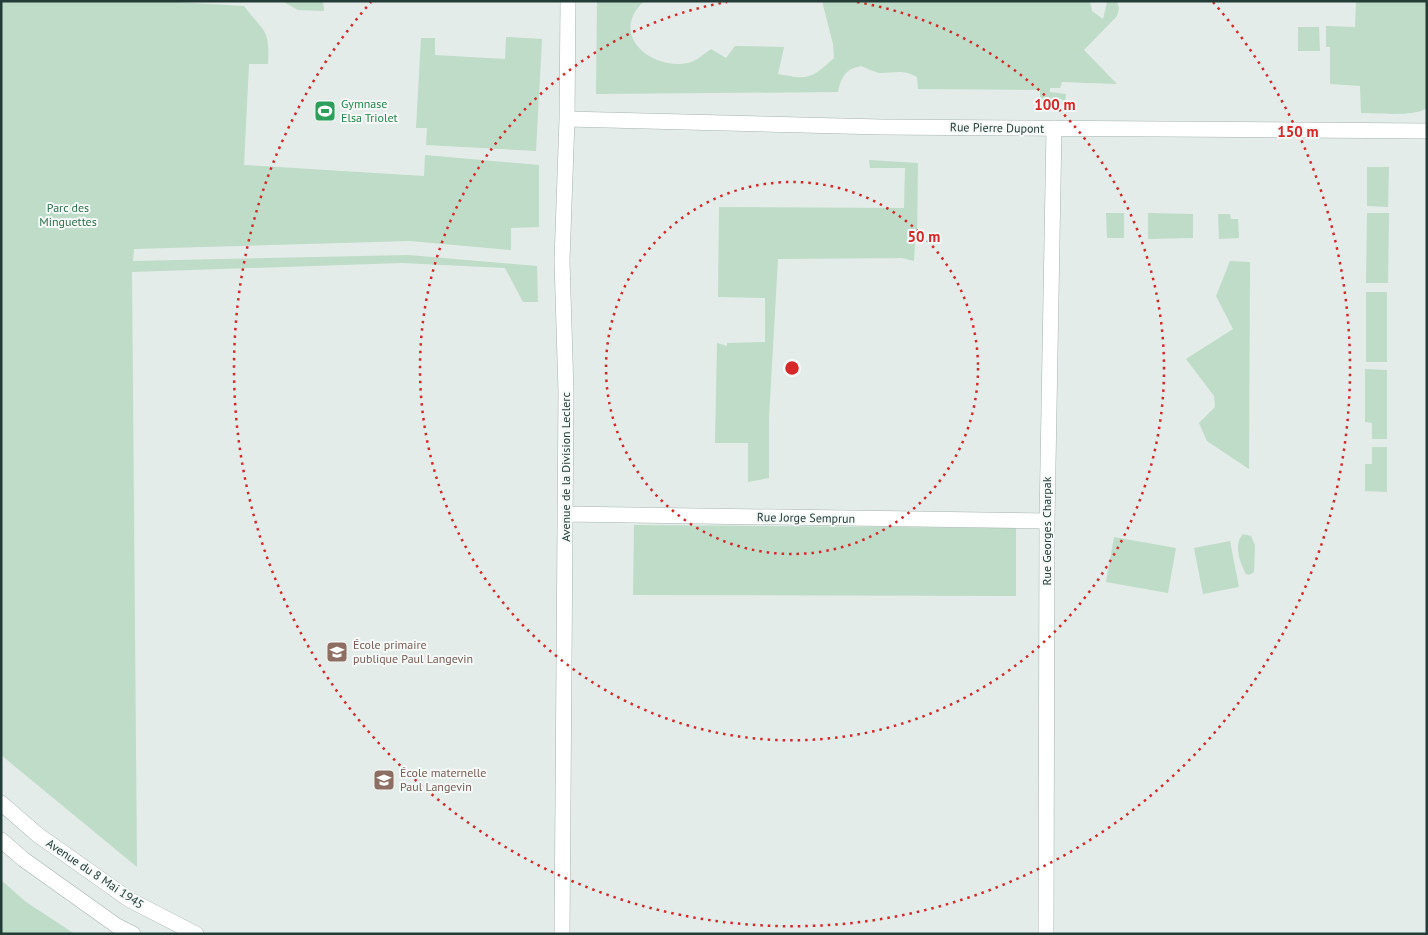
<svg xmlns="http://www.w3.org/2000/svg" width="1428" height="935" viewBox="0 0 1428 935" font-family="'PT Sans',sans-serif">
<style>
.green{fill:#bedcc7}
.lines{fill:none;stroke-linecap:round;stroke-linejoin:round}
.minor-casing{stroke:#a6b4b0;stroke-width:16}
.minor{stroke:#fff;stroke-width:15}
.ring{fill:none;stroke:#d62828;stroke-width:2.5;stroke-dasharray:2.5 5}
.labels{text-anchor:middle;stroke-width:4;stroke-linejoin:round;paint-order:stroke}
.leisure-label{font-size:12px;fill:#27864d;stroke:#f4f9f7;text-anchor:start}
.street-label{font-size:12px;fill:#243c37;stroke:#f4f9f7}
.park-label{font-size:12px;fill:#31714c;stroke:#f4f9f7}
.education-label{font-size:12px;fill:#785e54;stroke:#f4f9f7;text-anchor:start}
.centre{fill:#d62828;stroke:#f4f9f7;stroke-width:2.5}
.ring-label{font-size:15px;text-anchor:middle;font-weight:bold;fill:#d62828;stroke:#f4f9f7;stroke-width:4;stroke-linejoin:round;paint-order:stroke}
</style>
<rect width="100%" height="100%" fill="#e3ece9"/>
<path class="green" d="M 1,1 L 159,1 L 244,6 C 264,33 270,27 268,64 L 249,64 L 244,165 L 424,176 L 425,155 L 539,165 L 539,227 L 511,228 L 511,250 L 410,241 L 134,249 L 133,261 L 409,255 L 537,266 L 538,302 L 523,302 L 505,268 L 402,263 L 132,272 L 137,867 L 1,755 Z
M 282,1 L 323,1 L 324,11 L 298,10 Z
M 597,1 L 644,1 C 606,37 656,73 691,62 C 698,60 705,53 711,49 L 726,58 L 735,46 L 784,47 L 778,74 C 809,80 811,79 834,58 L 833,44 L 822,1 L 1090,1 L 1092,11 L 1103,19 L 1107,2 L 1117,1 L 1119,8 L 1117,16 L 1084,50 L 1117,84 L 1062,82 L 1060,88 L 1050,88 L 1050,92 L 1066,94 L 1065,107 L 1062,107 L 1062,99 L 1053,99 L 1052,110 L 1040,110 L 1040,90 L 918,89 L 917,77 C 903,69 895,73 880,73 C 874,72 866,68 861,66 C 845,69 841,78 838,92 L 596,94 Z
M 1356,1 L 1427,1 L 1427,108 C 1415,117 1377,113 1361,113 L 1360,86 L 1330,84 L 1330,47 L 1326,47 L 1326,26 L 1355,27 Z
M 1298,27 L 1319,27 L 1320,51 L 1298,51 Z
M 506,37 L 542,39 L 536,151 L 426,145 L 427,128 L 416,128 L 421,38 L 435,38 L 435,55 L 505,59 Z
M 869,160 L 918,163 L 917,242 L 915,243 L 914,261 L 902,258 L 778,259 L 769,417 L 769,478 L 748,482 L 748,443 L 715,443 L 717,343 L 727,346 L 727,343 L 765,342 L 765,298 L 718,297 L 719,207 L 904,208 L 905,168 L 870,168 Z
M 1367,167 L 1389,167 L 1388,207 L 1367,206 Z
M 1106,213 L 1124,213 L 1124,238 L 1107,238 Z
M 1148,213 L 1193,214 L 1193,238 L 1148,239 Z
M 1367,213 L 1389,213 L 1388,283 L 1366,283 Z
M 1218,214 L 1230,214 L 1231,219 L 1238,219 L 1239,238 L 1219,239 Z
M 1230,261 L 1250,262 L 1249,469 L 1207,441 L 1199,423 L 1215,407 L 1214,396 L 1186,359 L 1233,329 L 1216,296 Z
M 1366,292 L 1387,292 L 1387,362 L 1366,362 Z
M 1365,369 L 1387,370 L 1387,439 L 1372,439 L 1372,423 L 1365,422 Z
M 1372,447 L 1387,447 L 1387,492 L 1365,491 L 1365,464 L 1372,464 Z
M 634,525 L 1016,528 L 1016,596 L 633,595 Z
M 1243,534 L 1251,536 L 1255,545 L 1254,572 L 1249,575 L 1246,574 C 1240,563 1233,544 1243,534 Z
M 1114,537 L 1176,548 L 1168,593 L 1106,582 Z
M 1230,541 L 1239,587 L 1203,594 L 1194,548 Z
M 1,880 L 26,902 L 75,934 L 1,934 Z"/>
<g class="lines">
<g class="minor-casing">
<path id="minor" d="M 567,119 L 881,127 L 1427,131
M 565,514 L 1047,521
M 1,803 L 38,835 L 130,900 L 196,934
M 1,840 L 23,859 L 117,926 L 133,934
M 562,934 L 566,392 L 562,261 L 567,119 L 568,1
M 1046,934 L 1047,521 L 1054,128"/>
</g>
<use href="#minor" class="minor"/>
</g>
<g class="ring">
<circle cx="792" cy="368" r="186"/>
<path d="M857 2A372 372 0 1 1 727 2"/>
<path d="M1213 2A558 558 0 1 1 371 2"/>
</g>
<defs>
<g id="stadium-square" transform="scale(1.125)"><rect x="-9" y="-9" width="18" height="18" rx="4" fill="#2e9e5b" stroke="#f4f9f7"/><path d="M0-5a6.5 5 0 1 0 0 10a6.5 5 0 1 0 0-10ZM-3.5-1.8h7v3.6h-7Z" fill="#fff"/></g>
<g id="school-square" transform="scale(1.125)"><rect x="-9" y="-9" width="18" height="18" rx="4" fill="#8d6e63" stroke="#f4f9f7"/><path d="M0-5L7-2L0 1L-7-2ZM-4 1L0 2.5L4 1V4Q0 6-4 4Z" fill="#fff"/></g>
</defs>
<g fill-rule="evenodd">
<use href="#stadium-square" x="325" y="111"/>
<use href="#school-square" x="337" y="652"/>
<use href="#school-square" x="384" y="780"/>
</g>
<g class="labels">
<g class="leisure-label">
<text x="341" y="108">Gymnase<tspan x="341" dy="14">Elsa Triolet</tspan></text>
</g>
<g class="street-label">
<text transform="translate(997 128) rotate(1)" y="4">Rue Pierre Dupont</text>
<text transform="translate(566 467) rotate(-90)" y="4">Avenue de la Division Leclerc</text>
<text transform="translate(806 518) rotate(1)" y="4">Rue Jorge Semprun</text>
<text transform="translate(1047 531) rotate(-90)" y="4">Rue Georges Charpak</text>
<text transform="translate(95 874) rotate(34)" y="4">Avenue du 8 Mai 1945</text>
</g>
<g class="park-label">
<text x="68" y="212">Parc des<tspan x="68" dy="14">Minguettes</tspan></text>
</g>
<g class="education-label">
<text x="353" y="649">École primaire<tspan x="353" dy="14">publique Paul Langevin</tspan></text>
<text x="400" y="777">École maternelle<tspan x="400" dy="14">Paul Langevin</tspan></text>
</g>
</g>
<circle cx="792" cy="368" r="8" class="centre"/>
<g class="ring-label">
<text x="1055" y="110">100 m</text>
<text x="1298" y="137">150 m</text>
<text x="924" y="242">50 m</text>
</g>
<rect width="1428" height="935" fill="none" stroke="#243c37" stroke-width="5"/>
</svg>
